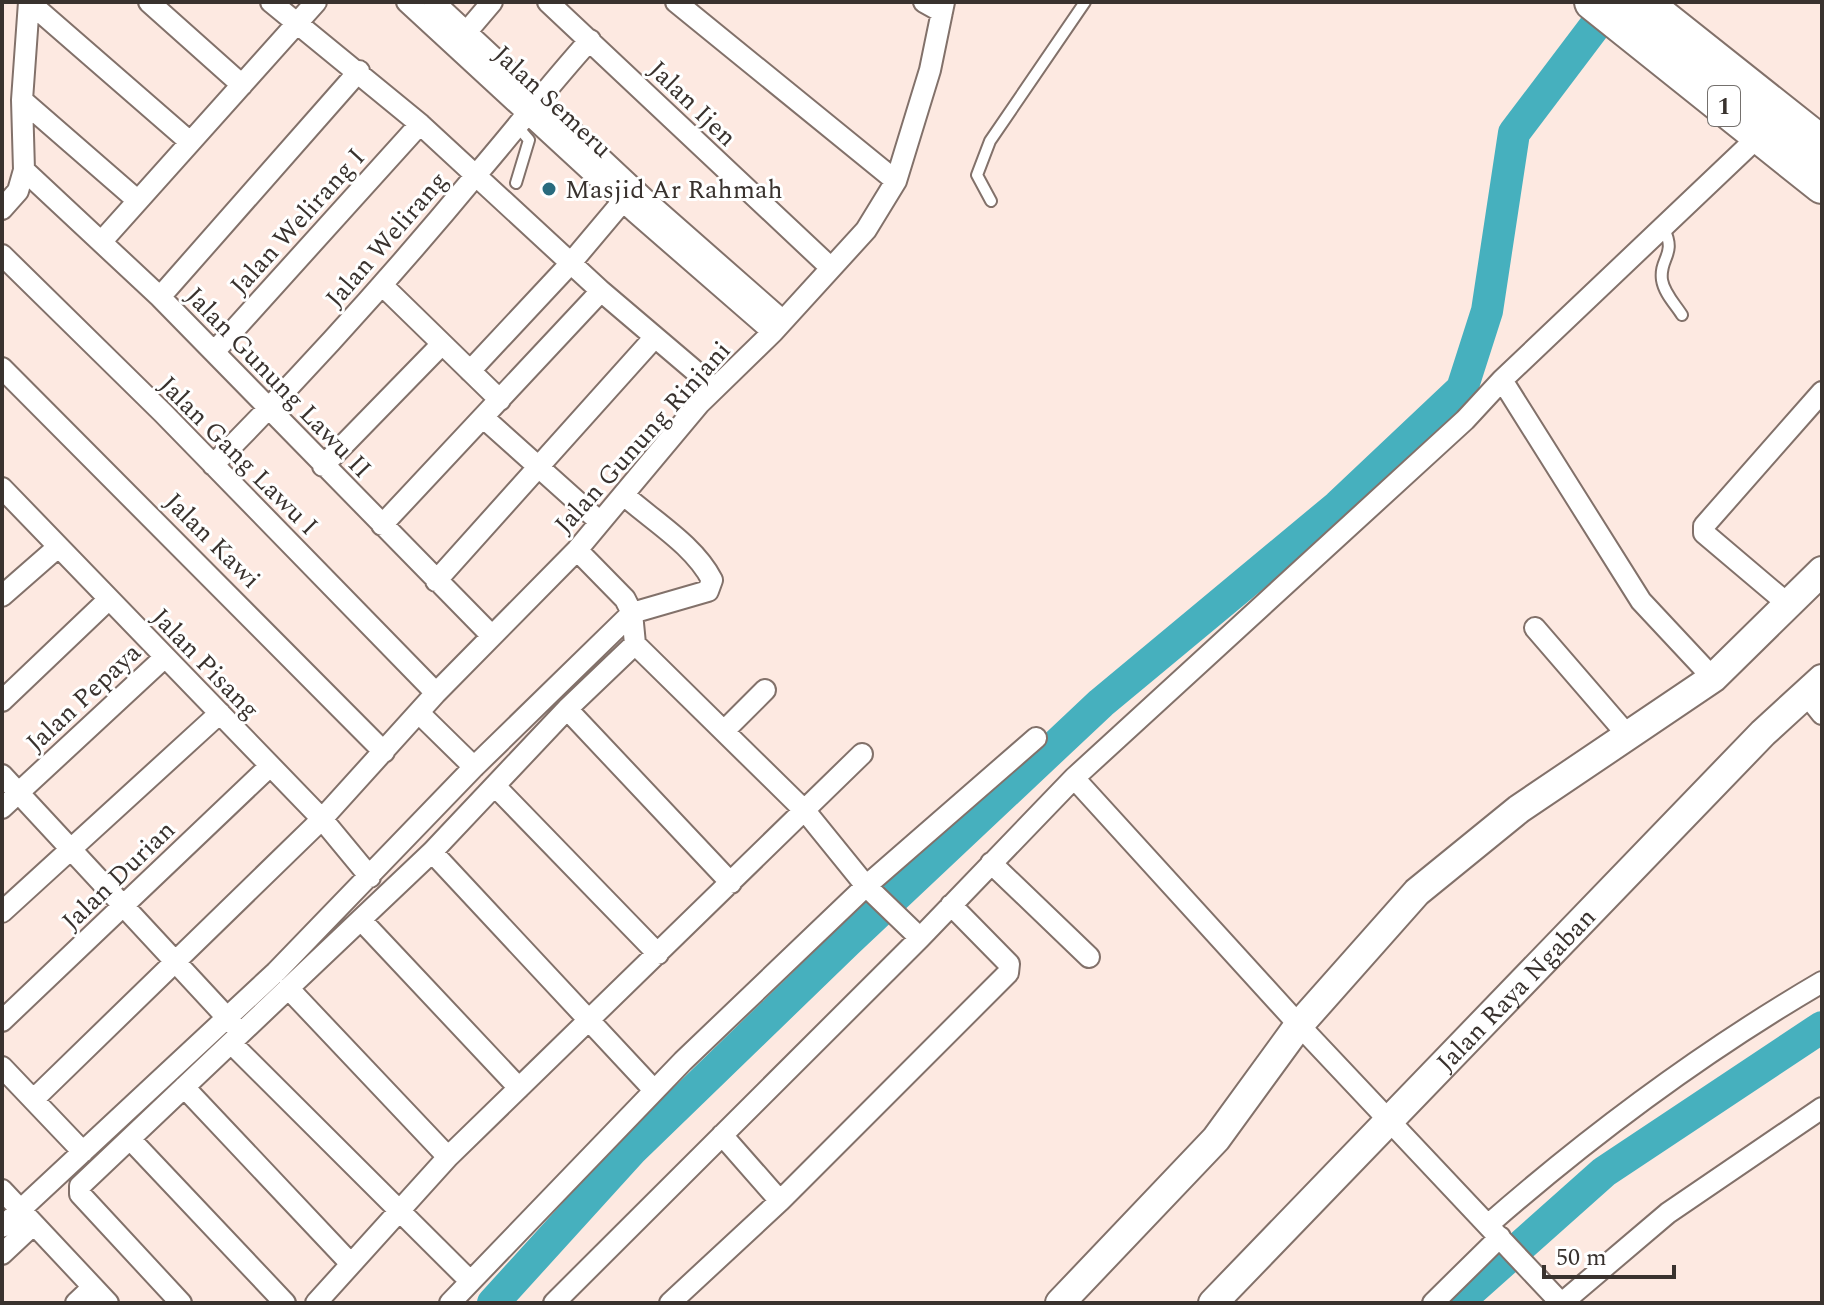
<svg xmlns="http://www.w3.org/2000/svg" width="1824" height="1305" viewBox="0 0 1824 1305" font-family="Spectral,serif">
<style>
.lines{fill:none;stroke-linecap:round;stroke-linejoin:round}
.river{stroke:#46b0be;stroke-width:32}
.lane-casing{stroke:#82716a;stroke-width:14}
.street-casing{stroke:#82716a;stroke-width:24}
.secondary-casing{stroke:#82716a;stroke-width:32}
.highway-casing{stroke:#82716a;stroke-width:40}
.lane{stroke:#fff;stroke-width:10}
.street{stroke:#fff;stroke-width:20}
.secondary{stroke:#fff;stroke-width:28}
.highway{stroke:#fff;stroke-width:36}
.poi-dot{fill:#296b7e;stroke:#fff;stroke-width:3}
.labels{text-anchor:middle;stroke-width:6;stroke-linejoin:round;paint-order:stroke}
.shield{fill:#fff;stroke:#74706d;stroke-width:2}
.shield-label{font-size:24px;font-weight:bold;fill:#39322e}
.street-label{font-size:26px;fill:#39322e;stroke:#fff}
.poi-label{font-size:26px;fill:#39322e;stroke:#fff;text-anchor:start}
</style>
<rect width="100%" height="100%" fill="#fde9e1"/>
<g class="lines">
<path class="river" d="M 493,1303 L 632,1150 L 848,941 L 1101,703 L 1338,506 L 1462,389 L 1487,311 L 1514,133 L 1613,2
M 1457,1303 L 1604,1172 L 1822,1027"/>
<g class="lane-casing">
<path id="lane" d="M 516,183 L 529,140 L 517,126
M 991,201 L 977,175 L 990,141 L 1085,2
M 1664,229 C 1677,255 1659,258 1662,280 C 1664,293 1675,304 1682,315"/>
</g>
<g class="street-casing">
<path id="street" d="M 29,2 L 190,142
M 149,2 L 242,85
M 271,2 L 420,124 L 601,291 L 715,388
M 407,2 L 635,212 L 773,332
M 434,2 L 649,203 L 782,320
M 548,2 L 831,268
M 676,2 L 896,181
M 924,2 L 942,12
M 458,42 L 492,2
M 22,100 L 137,200
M 24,170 L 160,297 L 492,636
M 2,209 L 18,191 L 24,170 L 22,100 L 29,2
M 102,241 L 316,2
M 2,255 L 163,413 L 436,693
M 382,285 L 500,400
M 160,297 L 359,71
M 214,352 L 420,124
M 2,368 L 384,752
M 470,371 L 570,264 L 623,201
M 1502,380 L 1641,601 L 1713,678
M 485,419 L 600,522
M 213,465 C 305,373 393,275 476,175 C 515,130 550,84 590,40
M 323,466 L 441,345
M 2,488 L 322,819 L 370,877
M 382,525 L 601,291
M 577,550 L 625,599 L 632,613 L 635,644 L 806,812 L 866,886 L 1036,738
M 436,581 L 654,338
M 2,596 L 58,547
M 1789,605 L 1704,533 L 1704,526 L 1822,392
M 1535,628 L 1630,738
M 1806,694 L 1822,714
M 2,701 L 108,600
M 567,709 L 731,883
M 420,714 L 474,767
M 724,731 L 765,690
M 2,775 L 233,1024
M 1074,778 L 1299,1025 L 1561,1303
M 495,786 L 658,954
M 2,808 L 165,657
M 432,852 L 654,1090
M 991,863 L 1089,957
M 2,912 L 220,713
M 361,920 L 519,1088
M 288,988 L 448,1157
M 2,1021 L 270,766
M 231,1043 L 470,1281
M 2,1067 L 83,1152
M 184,1087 L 351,1264
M 34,1099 L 322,819 L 436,693 L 577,550 L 699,404 L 773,332 L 866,230 L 896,181 L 930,70 L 944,2
M 722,1135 L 780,1201
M 130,1139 L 285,1303
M 2,1190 L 108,1303
M 1489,1224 C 1592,1134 1704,1051 1822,982
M 2,1227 L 276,972 L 474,767 L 632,613 L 708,591 L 712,580 C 694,545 653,521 624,495
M 2,1254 L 34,1224
M 76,1303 L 93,1287
M 181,1303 L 80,1194 L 80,1186 L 432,852 L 567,709 L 635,644
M 316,1303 L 448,1157 L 862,754
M 450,1303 L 683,1061 L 866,886 L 920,938
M 554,1303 L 920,938 L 1074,778 L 1465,420 L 1502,380 L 1760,135
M 670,1303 L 780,1201 L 1008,973 L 1009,964 L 951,905
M 1433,1303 L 1500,1237
M 1562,1303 L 1668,1213 L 1822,1108"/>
</g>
<g class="secondary-casing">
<g id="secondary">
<path d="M 1060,1303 L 1216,1139 L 1299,1025 L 1417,892 L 1519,809 L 1713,678 L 1822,571"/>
<path id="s1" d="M 1213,1303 L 1763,733 L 1822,679"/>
</g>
</g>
<g class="highway-casing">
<path id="highway" d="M 1593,2 L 1822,185
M 1642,2 L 1822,145"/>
</g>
<use href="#lane" class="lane"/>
<use href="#street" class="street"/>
<use href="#secondary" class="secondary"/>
<use href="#highway" class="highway"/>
</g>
<circle class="poi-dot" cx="549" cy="189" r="8"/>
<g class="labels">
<rect class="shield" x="1708" y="86" width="32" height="40" rx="6"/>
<g class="shield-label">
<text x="1724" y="114">1</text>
</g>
<g class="street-label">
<text transform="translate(553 101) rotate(43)" y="9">Jalan Semeru</text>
<text transform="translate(693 103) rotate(44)" y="9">Jalan Ijen</text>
<text transform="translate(297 221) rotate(-48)" y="9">Jalan Welirang I</text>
<text transform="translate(386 239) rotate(-49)" y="9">Jalan Welirang</text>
<text transform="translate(279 382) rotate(46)" y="9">Jalan Gunung Lawu II</text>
<text transform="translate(642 437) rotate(-48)" y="9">Jalan Gunung Rinjani</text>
<text transform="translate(239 455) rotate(45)" y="9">Jalan Gang Lawu I</text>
<text transform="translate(213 540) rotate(45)" y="9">Jalan Kawi</text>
<text transform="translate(206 663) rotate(46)" y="9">Jalan Pisang</text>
<text transform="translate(83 697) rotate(-43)" y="9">Jalan Pepaya</text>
<text transform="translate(118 875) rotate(-44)" y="9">Jalan Durian</text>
<text dy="9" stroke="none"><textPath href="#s1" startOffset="436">Jalan Raya Ngaban</textPath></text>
</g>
<g class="poi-label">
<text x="565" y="198">Masjid Ar Rahmah</text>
</g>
</g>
<rect width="1824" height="1305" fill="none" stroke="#39322e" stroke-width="8"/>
<path d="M1544 1265v12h130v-12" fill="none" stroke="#39322e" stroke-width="4"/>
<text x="1556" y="1265" font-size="24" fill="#39322e" stroke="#ffffff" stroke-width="6" paint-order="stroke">50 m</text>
</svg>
